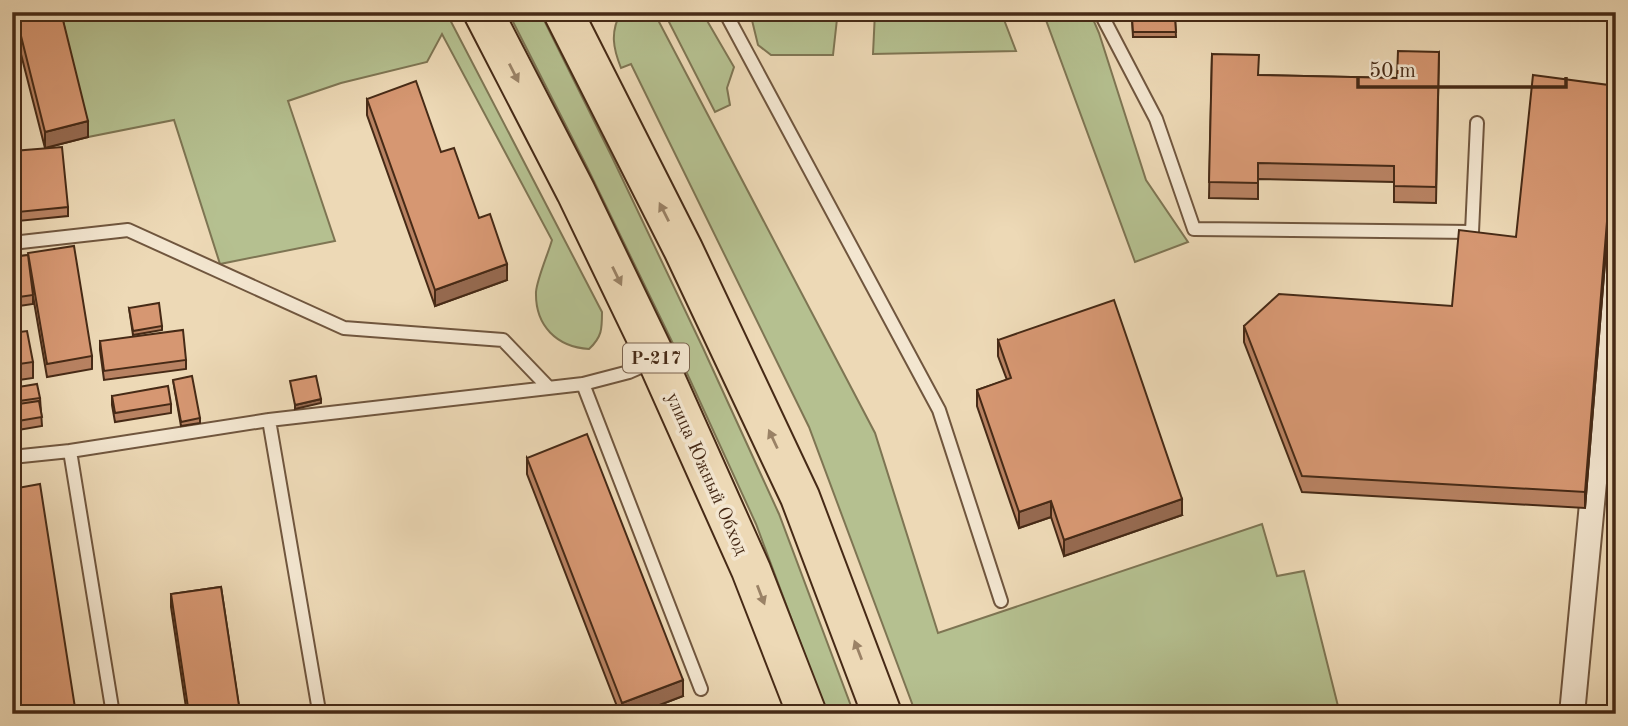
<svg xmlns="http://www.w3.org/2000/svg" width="1628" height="726" viewBox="0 0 1628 726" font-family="'Old Standard TT',serif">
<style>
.green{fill:#b5c090;stroke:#7e7553;stroke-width:2}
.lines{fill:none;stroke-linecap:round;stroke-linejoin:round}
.service-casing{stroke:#70563e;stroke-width:16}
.minor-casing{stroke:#70563e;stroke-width:28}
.primary-casing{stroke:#462a16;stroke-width:42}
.service{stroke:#f3e6d0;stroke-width:12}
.minor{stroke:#f3e6d0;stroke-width:24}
.primary{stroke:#edd9b6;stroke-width:38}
.wall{fill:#b88262;stroke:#462a16;stroke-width:2}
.shaded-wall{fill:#966a50;stroke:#462a16;stroke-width:2}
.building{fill:#d69772;stroke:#462a16;stroke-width:2}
.oneway{fill:#9a8266}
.labels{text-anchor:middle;stroke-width:7;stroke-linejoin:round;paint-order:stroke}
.shield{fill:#f3e6d0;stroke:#7a624e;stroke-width:2}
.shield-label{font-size:18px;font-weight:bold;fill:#462a16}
.street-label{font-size:19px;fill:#462a16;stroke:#f3e6d0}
</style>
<rect width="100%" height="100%" fill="#edd9b6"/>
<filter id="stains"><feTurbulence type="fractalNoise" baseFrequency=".00286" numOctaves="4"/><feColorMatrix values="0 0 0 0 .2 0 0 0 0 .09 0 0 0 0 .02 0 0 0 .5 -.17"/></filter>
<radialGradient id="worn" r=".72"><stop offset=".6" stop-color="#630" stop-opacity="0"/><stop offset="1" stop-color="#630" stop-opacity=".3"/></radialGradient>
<path class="green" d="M 57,12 L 446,12 L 602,312 C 602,329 602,337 589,349 C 557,347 535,326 536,292 C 537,279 548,254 552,240 L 442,34 L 427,62 L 341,83 L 288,101 L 335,241 L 220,264 L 174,120 L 88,137 Z
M 508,12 L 540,12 L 611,155 L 703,348 L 779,514 L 854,714 L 827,714 L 756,524 L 680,358 L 587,167 Z
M 621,12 L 702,12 L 734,67 L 727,88 L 730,105 L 715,112 L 666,16 L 658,20 L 875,433 L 938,633 L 1262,524 L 1277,576 L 1304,571 L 1340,714 L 916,714 L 809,427 L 631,64 L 621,68 C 613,48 610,32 621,12 Z
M 750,12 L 834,12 L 837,19 L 833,55 L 771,55 L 758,45 Z
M 875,12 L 1001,12 L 1016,51 L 873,54 Z
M 1043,12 L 1090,12 L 1099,33 L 1146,180 L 1188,242 L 1135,262 Z"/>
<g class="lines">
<g class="service-casing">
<path id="service" d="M 725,12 L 939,410 L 1001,601
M 1100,12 L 1156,119 L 1194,229 L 1472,232 L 1477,123
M 12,243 L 128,230 L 344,328 L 503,340 L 549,388
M 583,384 L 701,689
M 269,420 L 318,705 L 318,714
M 70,451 L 113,714
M 12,457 L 70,451 L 269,420 L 583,384 L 629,372 L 654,361"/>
</g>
<g class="minor-casing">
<path id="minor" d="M 1572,714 L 1616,251"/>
</g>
<g class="primary-casing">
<path id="primary" d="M 483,12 L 576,192 L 657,360 L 751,570 L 807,714
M 563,12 L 683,249 L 800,497 L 882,714"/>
</g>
<use href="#service" class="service"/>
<use href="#minor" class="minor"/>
<use href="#primary" class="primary"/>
</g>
<path class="wall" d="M 12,12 L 61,12 L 88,137 L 45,148 L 12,19 Z
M 1132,18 L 1175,18 L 1176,37 L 1133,37 Z
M 1439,52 L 1436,203 L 1394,202 L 1394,182 L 1258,179 L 1258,199 L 1209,198 L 1212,54 L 1258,75 L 1397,78 Z
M 1616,86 L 1616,127 L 1585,508 L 1302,492 L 1244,342 L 1244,326 L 1452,306 L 1516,237 Z
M 367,99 L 441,152 L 479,218 L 507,280 L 435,306 L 367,115 Z
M 13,151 L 68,207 L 68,216 L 18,221 Z
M 28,255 L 92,356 L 92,369 L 47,377 L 33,296 L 33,304 L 12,307 L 12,257 Z
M 129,308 L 162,326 L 162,330 L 133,335 Z
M 12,333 L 33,362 L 33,378 L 12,381 Z
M 998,340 L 1182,515 L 1064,556 L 1051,517 L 1019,528 L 977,406 L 977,390 L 1007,380 L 998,356 Z
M 100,341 L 186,360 L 186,369 L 104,380 L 100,350 Z
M 173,380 L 200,418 L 200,423 L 181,426 Z
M 12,388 L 40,398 L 42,426 L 12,431 Z
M 112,396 L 171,404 L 171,413 L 115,422 L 112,405 Z
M 527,458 L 683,696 L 636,714 L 620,714 L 527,474 Z
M 221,587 L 240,714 L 187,714 L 171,607 L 171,594 Z"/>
<path class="shaded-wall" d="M 1616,111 L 1616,127 L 1585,508 L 1585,492 Z
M 88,121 L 88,137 L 45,148 L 45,132 Z
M 507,264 L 507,280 L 435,306 L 435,290 Z
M 321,399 L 321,403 L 295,409 L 295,405 Z
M 1182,499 L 1182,515 L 1064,556 L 1064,540 Z
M 1051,501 L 1051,517 L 1019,528 L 1019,512 Z
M 683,680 L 683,696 L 636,714 L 622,714 L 622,703 Z"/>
<path class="building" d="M 15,12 L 61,12 L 88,121 L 45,132 Z
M 1132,18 L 1175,18 L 1176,32 L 1133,32 Z
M 1398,51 L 1439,52 L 1436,187 L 1394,186 L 1394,166 L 1258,163 L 1258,183 L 1209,182 L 1212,54 L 1259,55 L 1258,75 L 1397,78 Z
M 1533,75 L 1616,86 L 1616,111 L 1585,492 L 1302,476 L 1244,326 L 1279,294 L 1452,306 L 1459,230 L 1516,237 Z
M 416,81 L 441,152 L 454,148 L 479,218 L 490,214 L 507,264 L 435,290 L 367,99 Z
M 62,147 L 68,207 L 18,212 L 13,151 Z
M 74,246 L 92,356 L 47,364 L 28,253 Z
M 28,255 L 33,295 L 12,298 L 12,257 Z
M 1114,300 L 1182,499 L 1064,540 L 1051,501 L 1019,512 L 977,390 L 1011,378 L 998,340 Z
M 159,303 L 162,326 L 133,331 L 129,308 Z
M 183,330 L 186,360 L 104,371 L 100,341 Z
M 27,331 L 33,362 L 12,365 L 12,333 Z
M 192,376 L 200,418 L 181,422 L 173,380 Z
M 316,376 L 321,399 L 295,405 L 290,381 Z
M 37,384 L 40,398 L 12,402 L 12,388 Z
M 168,386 L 171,404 L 115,413 L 112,396 Z
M 39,401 L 42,417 L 12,422 L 12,405 Z
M 587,434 L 683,680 L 622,703 L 527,458 Z
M 40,484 L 76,714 L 12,714 L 12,489 Z
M 221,587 L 240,712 L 230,714 L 189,714 L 171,594 Z
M 708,707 L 711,714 L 691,714 Z"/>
<defs><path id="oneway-solid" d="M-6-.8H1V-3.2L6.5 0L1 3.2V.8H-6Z" transform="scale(1.75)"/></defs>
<g class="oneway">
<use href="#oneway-solid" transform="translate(514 73) rotate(63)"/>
<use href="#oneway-solid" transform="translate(664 212) rotate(-117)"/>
<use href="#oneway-solid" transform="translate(617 276) rotate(64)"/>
<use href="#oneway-solid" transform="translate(773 439) rotate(-115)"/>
<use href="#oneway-solid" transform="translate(761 595) rotate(69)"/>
<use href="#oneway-solid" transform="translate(858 650) rotate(-111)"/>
</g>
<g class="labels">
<rect class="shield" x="623" y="343.5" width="66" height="29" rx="5"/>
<g class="shield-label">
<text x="656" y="364">Р-217</text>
</g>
<g class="street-label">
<text transform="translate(708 473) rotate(66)" y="7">улица Южный Обход</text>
</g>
</g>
<rect width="1628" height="726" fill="none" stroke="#edd9b6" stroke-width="42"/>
<rect x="14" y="14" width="1600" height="698" fill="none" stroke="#462a16" stroke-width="3.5"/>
<rect x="21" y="21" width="1586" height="684" fill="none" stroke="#462a16" stroke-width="2"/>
<path d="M1358 77v10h208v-10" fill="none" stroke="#462a16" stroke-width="3.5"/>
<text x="1369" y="77" font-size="21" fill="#462a16" stroke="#f3e6d0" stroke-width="5" paint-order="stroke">50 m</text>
<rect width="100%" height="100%" filter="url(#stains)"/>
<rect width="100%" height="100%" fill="url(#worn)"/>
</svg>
